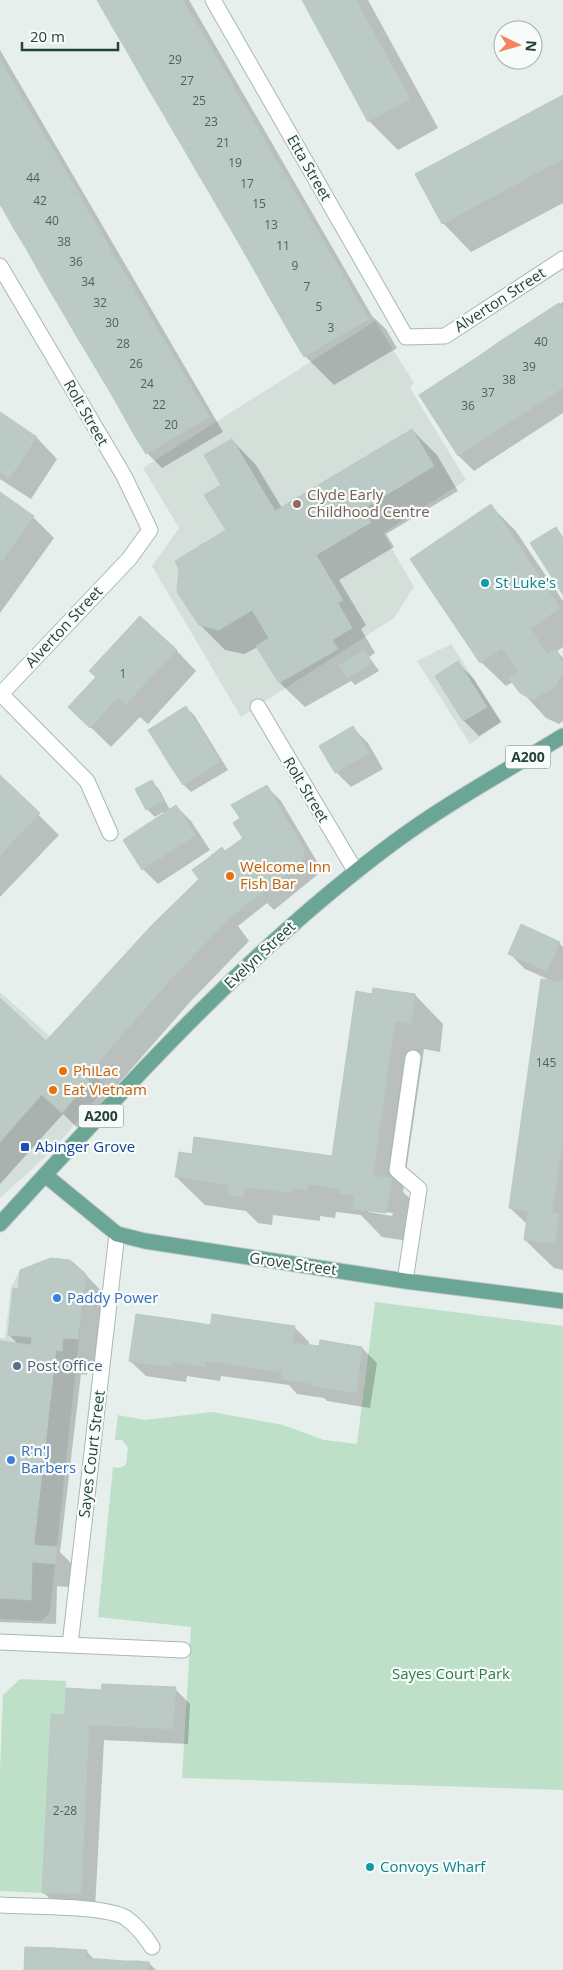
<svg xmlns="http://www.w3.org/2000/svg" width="563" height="1970" viewBox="0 0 563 1970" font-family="'Open Sans',sans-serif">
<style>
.built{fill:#d4dfda}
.green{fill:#bfe0c8}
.shadow{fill:#0003;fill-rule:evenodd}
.building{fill:#bbcac4;stroke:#b8c9c2}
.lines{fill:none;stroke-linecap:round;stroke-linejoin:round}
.minor-casing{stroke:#a8b8b2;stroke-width:17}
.major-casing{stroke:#c2cac8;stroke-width:17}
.minor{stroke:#fff;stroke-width:15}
.major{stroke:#6aa596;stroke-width:15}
.education-dot{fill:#8d6e63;stroke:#f7fbf9;stroke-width:2}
.culture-dot{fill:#0f9aa8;stroke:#f7fbf9;stroke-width:2}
.food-dot{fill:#e8710a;stroke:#f7fbf9;stroke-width:2}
.transit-dot{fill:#1a4fb4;stroke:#f7fbf9;stroke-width:2}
.shop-dot{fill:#3f7fe0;stroke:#f7fbf9;stroke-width:2}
.service-dot{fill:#5c6f8a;stroke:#f7fbf9;stroke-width:2}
.labels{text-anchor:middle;stroke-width:4.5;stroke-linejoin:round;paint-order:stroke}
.number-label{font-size:12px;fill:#4a645c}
.shield{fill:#f7fbf9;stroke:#637a73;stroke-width:1}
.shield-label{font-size:14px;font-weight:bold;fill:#24423a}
.street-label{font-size:15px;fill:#24423a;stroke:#f7fbf9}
.education-label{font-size:15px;fill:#785e54;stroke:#f7fbf9;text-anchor:start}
.culture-label{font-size:15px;fill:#0d838f;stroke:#f7fbf9;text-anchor:start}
.food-label{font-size:15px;fill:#c56008;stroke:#f7fbf9;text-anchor:start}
.transit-label{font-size:15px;fill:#164399;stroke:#f7fbf9;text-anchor:start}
.shop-label{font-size:15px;fill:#366cbe;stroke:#f7fbf9;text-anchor:start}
.service-label{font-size:15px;fill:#4e5e75;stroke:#f7fbf9;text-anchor:start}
.park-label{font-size:15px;fill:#2d7a4b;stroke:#f7fbf9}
</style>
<rect width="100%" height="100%" fill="#e6efeb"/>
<path class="built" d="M 375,321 L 414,383 L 410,388 L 466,480 L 383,533 L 414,587 L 394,618 L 241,717 L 152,566 L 179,528 L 143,468 Z
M 451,644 L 502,722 L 470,744 L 417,661 Z
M 0,992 L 106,1086 L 55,1148 L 0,1198 Z
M 51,1258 L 70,1260 L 86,1274 L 50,1610 L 48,1615 L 41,1621 L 0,1619 L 0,1338 L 5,1338 L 11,1287 L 20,1270 Z"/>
<path class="green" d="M 375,1302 L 563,1326 L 563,1790 L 182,1778 L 191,1627 L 98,1617 L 113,1467 L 119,1468 L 126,1465 L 128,1448 L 122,1440 L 115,1440 L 118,1415 L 145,1420 L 212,1412 L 283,1425 L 324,1440 L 357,1444 Z
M 20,1679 L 66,1681 L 65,1715 L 51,1714 L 42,1893 L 0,1891 L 0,1769 L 3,1695 Z"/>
<path class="shadow" d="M 98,0 L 189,0 L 372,316 L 386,329 L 397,348 L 334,385 L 305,356 Z
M 303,0 L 368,0 L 438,128 L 398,150 L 369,121 Z
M 0,50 L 223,432 L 162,468 L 147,453 L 0,202 Z
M 563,96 L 563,203 L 471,252 L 443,223 Z
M 563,302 L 563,413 L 474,471 L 459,456 L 420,395 Z
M 0,414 L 37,438 L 57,459 L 31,499 L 0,479 Z
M 412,430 L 437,455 L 458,491 L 386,534 L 394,547 L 339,580 L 366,625 L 361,629 L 375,653 L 369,657 L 379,671 L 355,685 L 351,681 L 305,707 L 280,683 L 258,647 L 244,654 L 225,650 L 200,625 L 227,530 L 223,485 L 232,440 L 256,465 L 282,508 Z
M 0,493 L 33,517 L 54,538 L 0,613 Z
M 490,505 L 515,530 L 563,601 L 563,647 L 557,651 L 563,658 L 563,721 L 559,724 L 546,718 L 513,682 L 506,686 L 481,662 Z
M 176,650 L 196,671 L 148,724 L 140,717 L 111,747 L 70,707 Z
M 458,663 L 473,678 L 501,722 L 479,736 L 464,721 L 437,676 Z
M 186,708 L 194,715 L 228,770 L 191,792 L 184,785 L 150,730 Z
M 353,728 L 368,743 L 383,769 L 351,787 L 336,772 Z
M 0,777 L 59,835 L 0,897 Z
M 152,782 L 159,789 L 170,810 L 176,806 L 191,821 L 210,850 L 158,884 L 143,869 L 164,814 L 163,812 L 155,817 L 147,809 Z
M 266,786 L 281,801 L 319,865 L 317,875 L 274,910 L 267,903 L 238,926 L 249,941 L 190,1002 L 105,1099 L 109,1103 L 83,1133 L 63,1114 L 0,1184 L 0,1000 L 46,1043 L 225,852 L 245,839 L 242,818 Z
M 559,943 L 563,947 L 563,1270 L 554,1268 L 525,1240 L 528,1225 L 510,1208 L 552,981 L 525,969 L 510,954 Z
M 373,995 L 415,995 L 443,1024 L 440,1052 L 424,1049 L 403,1192 L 420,1208 L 415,1242 L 382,1237 L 361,1215 L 336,1212 L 335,1218 L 320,1216 L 320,1221 L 273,1215 L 272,1225 L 258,1223 L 246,1211 L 205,1205 L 176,1177 L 193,1155 L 333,1158 ZM 366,1209 L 393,1213 L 392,1216 L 369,1212 Z
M 86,1275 L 110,1300 L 103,1364 L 88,1362 L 87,1375 L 81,1374 L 60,1552 L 81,1573 L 79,1588 L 57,1586 L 56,1624 L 0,1622 L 0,1343 L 19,1345 L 9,1335 L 19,1290 Z
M 137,1315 L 212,1326 L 294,1327 L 309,1342 L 309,1346 L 362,1348 L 377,1363 L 370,1408 L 327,1401 L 324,1398 L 297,1394 L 289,1385 L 221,1376 L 220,1381 L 187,1376 L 186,1382 L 146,1376 L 130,1361 Z
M 175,1689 L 190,1704 L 188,1744 L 104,1740 L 95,1909 L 58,1907 L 43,1892 L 66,1716 L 102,1691 Z
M 86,1951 L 96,1961 L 149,1963 L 156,1970 L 26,1970 Z"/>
<path class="building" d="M 97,0 L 113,0 L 101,7 Z
M 113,0 L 161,0 L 113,28 L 101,7 Z
M 161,0 L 183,0 L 189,11 L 125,48 L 113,28 Z
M 302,0 L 356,0 L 410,99 L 368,122 Z
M 189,11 L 202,31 L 137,69 L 125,48 Z
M 202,31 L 213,52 L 149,90 L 137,69 Z
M 213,52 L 226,72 L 161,110 L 149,90 Z
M 0,59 L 6,70 L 0,74 Z
M 6,70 L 18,90 L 0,101 L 0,74 Z
M 226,72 L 237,93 L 173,131 L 161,110 Z
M 18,90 L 30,111 L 0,129 L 0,101 Z
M 237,93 L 250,114 L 185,151 L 173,131 Z
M 563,95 L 563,159 L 442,224 L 415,174 Z
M 30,111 L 42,131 L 0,156 L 0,129 Z
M 250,114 L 261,134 L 197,172 L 185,151 Z
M 42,131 L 54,152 L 0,183 L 0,156 Z
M 261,134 L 273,155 L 209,192 L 197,172 Z
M 54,152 L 66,172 L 3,209 L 0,205 L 0,183 Z
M 273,155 L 285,175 L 221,213 L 209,192 Z
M 66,172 L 78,192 L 14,229 L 3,209 Z
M 285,175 L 297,196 L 233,233 L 221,213 Z
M 78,192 L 89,213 L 27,250 L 14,229 Z
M 297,196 L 309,216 L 245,254 L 233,233 Z
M 89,213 L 102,233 L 38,270 L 27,250 Z
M 309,216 L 321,237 L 257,275 L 245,254 Z
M 102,233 L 113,254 L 50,291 L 38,270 Z
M 321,237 L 333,258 L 268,295 L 257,275 Z
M 113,254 L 125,274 L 62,311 L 50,291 Z
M 333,258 L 345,278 L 280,316 L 268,295 Z
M 125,274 L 137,294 L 74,332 L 62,311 Z
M 345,278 L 357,299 L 292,337 L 280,316 Z
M 137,294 L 149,315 L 86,352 L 74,332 Z
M 357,299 L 369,319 L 304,357 L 292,337 Z
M 559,303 L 563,309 L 563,354 L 539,316 Z
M 149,315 L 161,335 L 98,372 L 86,352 Z
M 539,316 L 563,354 L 563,388 L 558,391 L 519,329 Z
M 519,329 L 558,391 L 538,404 L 499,342 Z
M 161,335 L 173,355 L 110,392 L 98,372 Z
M 499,342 L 538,404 L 518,417 L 479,356 Z
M 173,355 L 185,376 L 122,413 L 110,392 Z
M 479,356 L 518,417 L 498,430 L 459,369 Z
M 459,369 L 498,430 L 478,443 L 439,382 Z
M 185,376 L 197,396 L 133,433 L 122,413 Z
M 439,382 L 478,443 L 458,456 L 419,395 Z
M 197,396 L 209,417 L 146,454 L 133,433 Z
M 0,412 L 37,437 L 9,479 L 0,473 Z
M 412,429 L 434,466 L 363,509 L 371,522 L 316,555 L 343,600 L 338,603 L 352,628 L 332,640 L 338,649 L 279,683 L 256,646 L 269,638 L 252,610 L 219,630 L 199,625 L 177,592 L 179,569 L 175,561 L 226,530 L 204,495 L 221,485 L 204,455 L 232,439 L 275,511 Z
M 0,492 L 34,516 L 0,563 Z
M 491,504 L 560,608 L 531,628 L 547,654 L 556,649 L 563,664 L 563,672 L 556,686 L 533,700 L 520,693 L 508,677 L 518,671 L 502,648 L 480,663 L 410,559 Z
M 556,527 L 563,538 L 563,595 L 530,543 Z
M 140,616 L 177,650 L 126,704 L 118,697 L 90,728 L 68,707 L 96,677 L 89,671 Z
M 364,650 L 372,663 L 347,678 L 339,665 Z
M 458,661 L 487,707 L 463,721 L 435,676 Z
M 186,706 L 198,725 L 160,749 L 148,730 Z
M 198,725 L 209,743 L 171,767 L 160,749 Z
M 353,726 L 369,753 L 335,773 L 319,746 Z
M 209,743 L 221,761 L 183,785 L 171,767 Z
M 0,775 L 40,813 L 0,855 Z
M 152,780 L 163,801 L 146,810 L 135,789 Z
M 267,785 L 304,849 L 303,860 L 276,882 L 251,851 L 233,823 L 240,818 L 231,805 Z
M 176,805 L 196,835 L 142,870 L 123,840 Z
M 243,838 L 251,851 L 276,882 L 258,896 L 225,851 Z
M 222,847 L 258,896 L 243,907 L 207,859 Z
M 207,859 L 243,907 L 229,919 L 192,870 Z
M 199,879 L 229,919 L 169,981 L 85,1077 L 46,1041 L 151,926 Z
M 521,924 L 560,942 L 547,971 L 508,954 Z
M 541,979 L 563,982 L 563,1139 L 552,1213 L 559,1214 L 555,1244 L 524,1240 L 528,1211 L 509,1208 Z
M 373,988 L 415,994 L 411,1024 L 395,1021 L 373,1176 L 392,1178 L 386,1213 L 352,1209 L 354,1196 L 339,1193 L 340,1189 L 307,1184 L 307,1190 L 292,1188 L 291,1193 L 245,1187 L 243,1197 L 228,1195 L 229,1185 L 175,1177 L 179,1152 L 192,1154 L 194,1137 L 332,1156 L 356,991 L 372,994 Z
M 0,998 L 15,1012 L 0,1031 Z
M 15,1012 L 89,1081 L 62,1113 L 0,1057 L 0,1031 Z
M 0,1057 L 42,1094 L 0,1142 Z
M 51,1258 L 70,1260 L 86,1274 L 78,1339 L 63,1338 L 62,1351 L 56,1350 L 35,1534 L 34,1545 L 57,1547 L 55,1564 L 32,1562 L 31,1600 L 0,1598 L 0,1341 L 31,1345 L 32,1337 L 8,1335 L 13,1288 L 18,1289 L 20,1270 Z
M 136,1314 L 178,1320 L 171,1367 L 129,1361 Z
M 212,1314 L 252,1320 L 246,1367 L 206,1361 Z
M 178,1320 L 211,1325 L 205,1367 L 172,1362 Z
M 252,1320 L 295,1326 L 293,1342 L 287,1342 L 282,1372 L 246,1367 Z
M 320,1340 L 362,1347 L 356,1393 L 311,1386 Z
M 287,1342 L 319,1346 L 312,1384 L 281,1379 Z
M 102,1684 L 176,1687 L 173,1729 L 89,1725 L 81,1894 L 42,1893 L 51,1714 L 65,1715 L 66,1688 L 101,1690 Z
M 25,1947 L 54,1948 L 53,1970 L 24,1970 Z
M 54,1948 L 87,1950 L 85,1970 L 53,1970 Z
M 86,1959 L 99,1959 L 98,1970 L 85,1970 Z
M 99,1959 L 111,1960 L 111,1970 L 98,1970 Z
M 111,1960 L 124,1961 L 124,1970 L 111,1970 Z
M 124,1961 L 137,1961 L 136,1970 L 124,1970 Z
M 137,1961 L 149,1962 L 149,1970 L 136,1970 Z"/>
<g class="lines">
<g class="minor-casing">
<path id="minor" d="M 213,0 L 406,337 L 445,336 L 563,259
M 0,266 L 124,476 L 150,530 L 129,559 L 0,695
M 1,694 L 87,781 L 110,833
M 258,707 L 356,872
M 405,1281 L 419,1189 L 397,1170 L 413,1058
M 0,1642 L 183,1650
M 70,1645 L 117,1234
M 0,1905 C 28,1907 106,1905 126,1918 C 136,1925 145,1936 152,1947"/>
</g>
<g class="major-casing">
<path id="major" d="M 45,1175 L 117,1234 L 145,1241 L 405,1281 L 563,1301
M 0,1224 C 123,1090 246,952 393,843 C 447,803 506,771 563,736"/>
</g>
<use href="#minor" class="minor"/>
<use href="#major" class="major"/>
</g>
<circle class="education-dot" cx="297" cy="504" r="5"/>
<g class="culture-dot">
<circle cx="485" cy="583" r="5"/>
<circle cx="370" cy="1867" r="5"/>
</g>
<g class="food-dot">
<circle cx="230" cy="876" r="5"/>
<circle cx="63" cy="1071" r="5"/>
<circle cx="53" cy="1090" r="5"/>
</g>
<rect class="transit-dot" x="20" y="1142" width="10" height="10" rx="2.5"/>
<g class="shop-dot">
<circle cx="57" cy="1298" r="5"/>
<circle cx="11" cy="1460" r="5"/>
</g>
<circle class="service-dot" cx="17" cy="1366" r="5"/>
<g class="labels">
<g class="number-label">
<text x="175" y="64">29</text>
<text x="187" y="85">27</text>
<text x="199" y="105">25</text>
<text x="211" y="126">23</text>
<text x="223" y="147">21</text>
<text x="235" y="167">19</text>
<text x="33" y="182">44</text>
<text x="247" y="188">17</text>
<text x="40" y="205">42</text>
<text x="259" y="208">15</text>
<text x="52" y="225">40</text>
<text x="271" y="229">13</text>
<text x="64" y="246">38</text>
<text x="283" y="250">11</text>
<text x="76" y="266">36</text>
<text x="295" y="270">9</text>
<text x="88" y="286">34</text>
<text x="307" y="291">7</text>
<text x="100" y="307">32</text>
<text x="319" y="311">5</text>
<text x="112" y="327">30</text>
<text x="331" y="332">3</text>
<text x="541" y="346">40</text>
<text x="123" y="348">28</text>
<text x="136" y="368">26</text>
<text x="529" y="371">39</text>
<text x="509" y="384">38</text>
<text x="147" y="388">24</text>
<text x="488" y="397">37</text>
<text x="159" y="409">22</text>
<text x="468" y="410">36</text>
<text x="171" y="429">20</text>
<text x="123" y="678">1</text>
<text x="546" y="1067">145</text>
<text x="65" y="1815">2-28</text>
</g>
<g class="shield">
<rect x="505.5" y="745.5" width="45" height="23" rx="4"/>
<rect x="78.5" y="1104.5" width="45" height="23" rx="4"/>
</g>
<g class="shield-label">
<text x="528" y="762">A200</text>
<text x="101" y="1121">A200</text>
</g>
<g class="street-label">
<text transform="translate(309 168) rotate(60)" y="5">Etta Street</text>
<text transform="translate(500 300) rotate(-33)" y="5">Alverton Street</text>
<text transform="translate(86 413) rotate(60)" y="5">Rolt Street</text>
<text transform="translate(64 627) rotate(-47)" y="5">Alverton Street</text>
<text transform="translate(306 790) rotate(59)" y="5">Rolt Street</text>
<text transform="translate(260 955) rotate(-43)" y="5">Evelyn Street</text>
<text transform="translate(293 1264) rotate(8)" y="5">Grove Street</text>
<text transform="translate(92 1454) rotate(-83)" y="5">Sayes Court Street</text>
</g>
<g class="education-label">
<text x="307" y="500">Clyde Early<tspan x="307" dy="17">Childhood Centre</tspan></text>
</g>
<g class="culture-label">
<text x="495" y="588">St Luke's</text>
<text x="380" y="1872">Convoys Wharf</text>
</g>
<g class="food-label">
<text x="240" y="872">Welcome Inn<tspan x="240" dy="17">Fish Bar</tspan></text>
<text x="73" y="1076">PhiLac</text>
<text x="63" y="1095">Eat Vietnam</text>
</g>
<g class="transit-label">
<text x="35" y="1152">Abinger Grove</text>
</g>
<g class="shop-label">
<text x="67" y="1303">Paddy Power</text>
<text x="21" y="1456">R'n'J<tspan x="21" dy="17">Barbers</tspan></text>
</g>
<g class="service-label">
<text x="27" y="1371">Post Office</text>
</g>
<g class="park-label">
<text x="451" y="1679">Sayes Court Park</text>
</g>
</g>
<g transform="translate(518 45) rotate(95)"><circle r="24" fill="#f7fbf9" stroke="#a3b1ad"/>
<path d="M0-4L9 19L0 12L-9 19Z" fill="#f4845f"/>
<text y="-8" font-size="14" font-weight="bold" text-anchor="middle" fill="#24423a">N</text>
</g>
<path d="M22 42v8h96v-8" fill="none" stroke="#24423a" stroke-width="2.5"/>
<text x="30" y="42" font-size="15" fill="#24423a" stroke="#f7fbf9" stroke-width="4" paint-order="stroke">20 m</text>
</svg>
